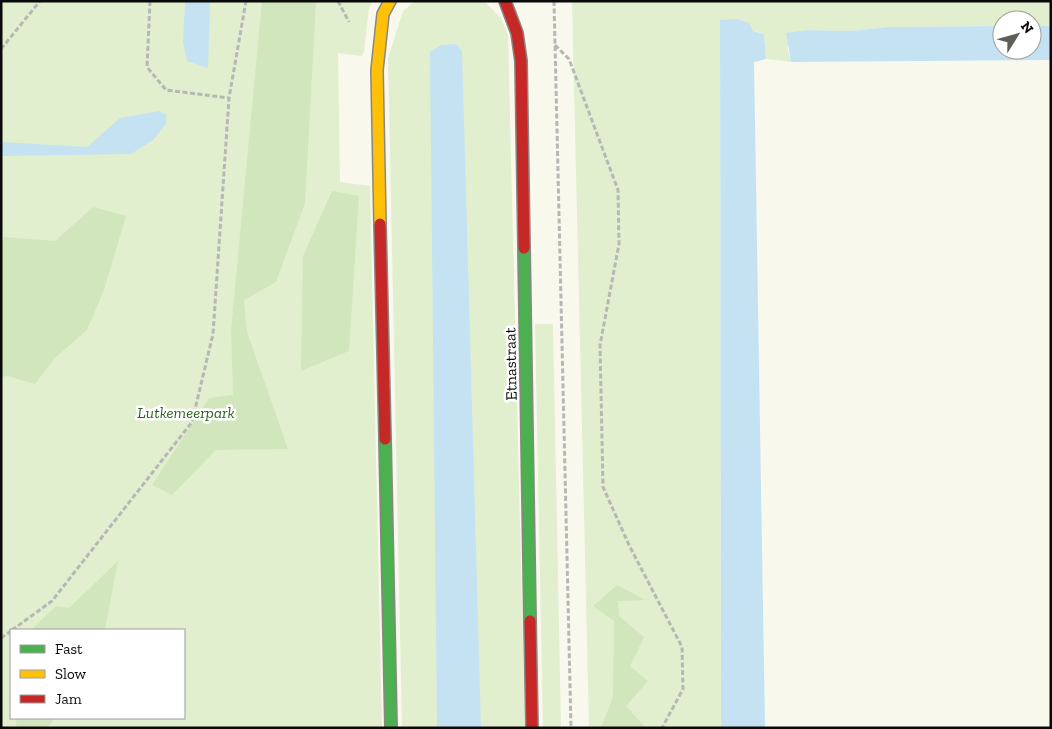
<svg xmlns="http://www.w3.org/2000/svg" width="1052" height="729" viewBox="0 0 1052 729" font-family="'Zilla Slab',serif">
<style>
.green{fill:#e1efce;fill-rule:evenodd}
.forest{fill:#d1e6bc}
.water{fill:#c5e2f2}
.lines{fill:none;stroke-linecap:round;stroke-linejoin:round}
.fast-casing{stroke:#888883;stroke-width:14}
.slow-casing{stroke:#888883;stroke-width:14}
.jam-casing{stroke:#888883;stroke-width:14}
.path{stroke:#b7b7b5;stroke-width:3;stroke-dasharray:5 2.5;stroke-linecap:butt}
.fast{stroke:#4caf50;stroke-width:11}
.slow{stroke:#ffc107;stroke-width:11}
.jam{stroke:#c62828;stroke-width:11}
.labels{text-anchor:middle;stroke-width:5;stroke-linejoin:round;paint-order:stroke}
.street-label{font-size:16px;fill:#0a0a0a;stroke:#fff}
.park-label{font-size:16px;font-style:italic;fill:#2a5f1e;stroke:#fff}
</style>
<rect width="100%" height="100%" fill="#f9f8ed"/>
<path class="green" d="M 1,1 L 373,1 L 369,8 L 364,52 L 362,56 L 338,53 L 340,182 L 370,186 L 382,728 L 1,728 ZM 11,630 L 184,630 L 184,718 L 11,718 Z
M 415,1 L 484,1 L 501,18 L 508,35 L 525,728 L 402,728 L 388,58 L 403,11 Z
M 572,1 L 1051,1 L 1051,26 L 1032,26 L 1032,20 L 1002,20 L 1002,26 L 888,27 L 851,31 L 808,30 L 787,46 L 791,62 L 766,59 L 764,34 L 720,20 L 721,728 L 589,728 Z
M 535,324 L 553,324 L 561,728 L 543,728 Z"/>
<path class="forest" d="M 262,1 L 316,1 L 305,203 L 276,282 L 244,300 L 247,332 L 288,449 L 216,450 L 172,495 L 152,485 L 209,398 L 233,395 L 231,330 Z
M 332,191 L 359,196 L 349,351 L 301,371 L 303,256 Z
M 93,207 L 126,216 L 104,290 L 87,330 L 55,358 L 35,384 L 7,376 L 1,377 L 1,241 L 4,237 L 55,241 Z
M 118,561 L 105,629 L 31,630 L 56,606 L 69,608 Z
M 617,585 L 645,600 L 618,601 L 619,616 L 644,637 L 630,666 L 648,681 L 626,706 L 646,728 L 601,728 L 613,697 L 614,621 L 593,606 Z
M 15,718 L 55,718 L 47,728 L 17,728 Z"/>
<path class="water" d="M 185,1 L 210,1 L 208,68 L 187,61 L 183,42 Z
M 737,19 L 749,23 L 753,31 L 764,34 L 766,59 L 754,62 L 765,728 L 721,728 L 720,20 Z
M 1002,26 L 1002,50 L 1032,50 L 1032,26 L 1051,26 L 1051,60 L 791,62 L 786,33 L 808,30 L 851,31 L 888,27 Z
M 456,44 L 462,51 L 481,728 L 437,728 L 430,52 L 441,45 Z
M 159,111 L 166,115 L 166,124 L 153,140 L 131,154 L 1,156 L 1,142 L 87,147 L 120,118 Z"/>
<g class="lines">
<g class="fast-casing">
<path id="fast" d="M 524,248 L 530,621
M 385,439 L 391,728"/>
</g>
<g class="slow-casing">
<path id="slow" d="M 380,224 L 377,70 L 383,14 L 390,1"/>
</g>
<g class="jam-casing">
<path id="jam" d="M 505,1 L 517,33 L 521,61 L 524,248
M 380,224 L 385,439
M 530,621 L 532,728"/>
</g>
<path class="path" d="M 150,1 L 147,67 L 166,90 L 229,98
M 338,1 L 349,22
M 554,1 L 571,728
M 555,45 L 569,59 L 618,190 L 619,244 L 600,345 L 603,487 L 629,545 L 682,647 L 683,689 L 662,728
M 1,49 L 40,1
M 12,630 L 52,601 L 192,422 L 213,334 L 229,98 L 246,1
M 1,638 L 11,631"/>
<use href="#fast" class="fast"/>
<use href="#slow" class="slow"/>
<use href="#jam" class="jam"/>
</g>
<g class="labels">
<g class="street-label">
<text transform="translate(510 364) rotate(-91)" y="6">Etnastraat</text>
</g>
<g class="park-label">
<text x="186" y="418">Lutkemeerpark</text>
</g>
</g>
<rect width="1052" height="729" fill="none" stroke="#0a0a0a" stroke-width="5"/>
<rect x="10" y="629" width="175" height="90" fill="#ffffff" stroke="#9d9d9d"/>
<rect x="20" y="645" width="25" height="8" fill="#4caf50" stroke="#9d9d9d"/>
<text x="55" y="654" font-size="15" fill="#0a0a0a">Fast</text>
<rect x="20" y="670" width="25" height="8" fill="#ffc107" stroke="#9d9d9d"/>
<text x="55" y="679" font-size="15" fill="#0a0a0a">Slow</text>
<rect x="20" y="695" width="25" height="8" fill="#c62828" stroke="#9d9d9d"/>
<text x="55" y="704" font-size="15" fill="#0a0a0a">Jam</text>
<g transform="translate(1017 35) rotate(53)"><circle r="24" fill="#ffffff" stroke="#9d9d9d"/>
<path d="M0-4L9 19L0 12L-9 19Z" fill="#5e5d59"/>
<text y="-8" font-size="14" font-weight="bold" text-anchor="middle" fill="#0a0a0a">N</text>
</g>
</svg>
